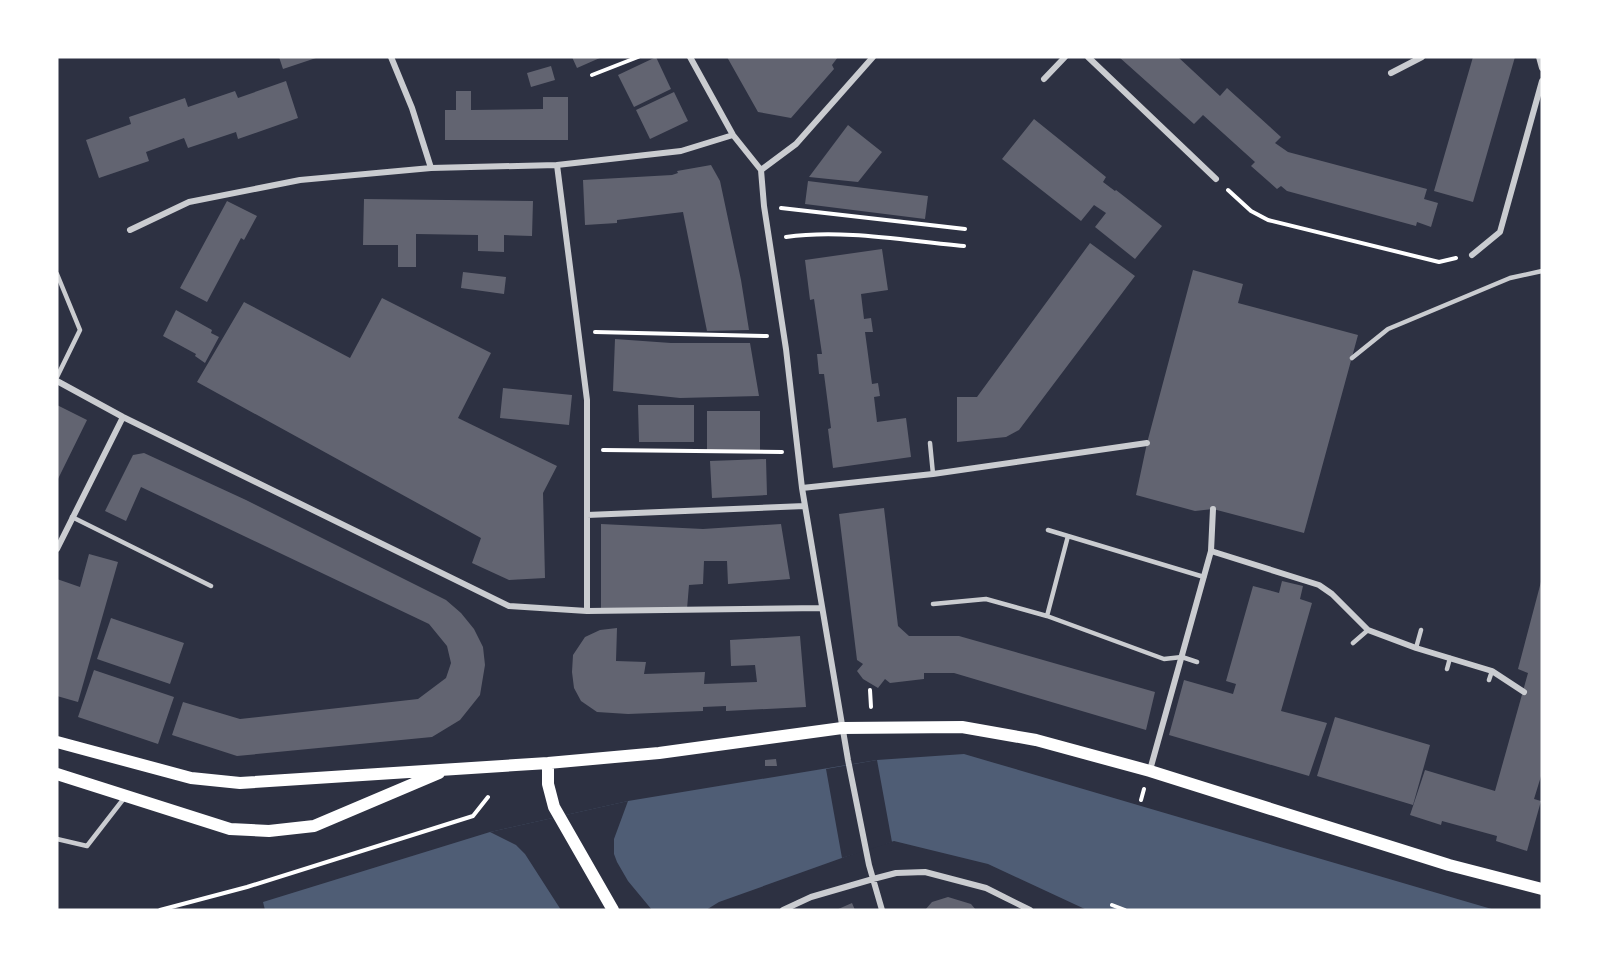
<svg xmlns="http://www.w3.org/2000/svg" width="1599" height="967" viewBox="0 0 1599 967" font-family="Quicksand,sans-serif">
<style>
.water{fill:#4f5d75}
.pier{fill:#2d3142}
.building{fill:#626471}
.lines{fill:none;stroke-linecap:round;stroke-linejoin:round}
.path{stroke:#fff;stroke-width:4}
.service{stroke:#caccd0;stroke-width:4.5}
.minor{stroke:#caccd0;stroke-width:6}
.secondary{stroke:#fff;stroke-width:12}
</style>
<rect width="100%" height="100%" fill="#2d3142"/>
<path class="water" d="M 964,754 L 1495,910 L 1087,910 L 988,864 L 894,841 L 867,849 L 719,902 L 706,910 L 265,910 L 263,902 L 490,832 L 628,801 L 877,760 Z"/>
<path class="pier" d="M 877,760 L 892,842 L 842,858 L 826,769 Z
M 628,801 L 614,839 L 614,854 L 617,862 L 628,881 L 652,910 L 561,910 L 525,854 L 516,845 L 490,832 Z"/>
<path class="building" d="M 279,57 L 319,57 L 283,69 Z
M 572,57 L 602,57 L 577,68 Z
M 656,57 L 671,89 L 634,107 L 618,75 Z
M 727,57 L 838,57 L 832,65 L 834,69 L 791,118 L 758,112 Z
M 1119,57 L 1178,57 L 1220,96 L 1227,88 L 1281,137 L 1275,143 L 1288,152 L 1427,189 L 1424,199 L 1438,203 L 1431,227 L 1417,222 L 1416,226 L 1287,191 L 1281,186 L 1277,189 L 1251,166 L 1255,162 L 1203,115 L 1194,124 Z
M 1473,57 L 1515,57 L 1473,202 L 1434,191 Z
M 551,66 L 555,80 L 531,87 L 527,73 Z
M 286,81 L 298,118 L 238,139 L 236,132 L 188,148 L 184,138 L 146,152 L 149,161 L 99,178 L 86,140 L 131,124 L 129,117 L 185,98 L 188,107 L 235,91 L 238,98 Z
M 456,91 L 471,91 L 471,110 L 543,109 L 543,97 L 568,97 L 568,140 L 445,140 L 445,110 L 456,110 Z
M 674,92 L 688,121 L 650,139 L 636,110 Z
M 1034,119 L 1106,177 L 1103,182 L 1115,191 L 1116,190 L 1162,226 L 1135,259 L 1095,227 L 1106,213 L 1094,205 L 1081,221 L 1002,159 Z
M 848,125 L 882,152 L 858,182 L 809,177 Z
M 711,165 L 720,181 L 741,280 L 749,330 L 707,331 L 683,212 L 617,220 L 617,223 L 585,225 L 583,180 L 672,175 L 678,173 L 677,171 Z
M 808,181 L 928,196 L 925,219 L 805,204 Z
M 364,199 L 533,201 L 532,236 L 504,235 L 504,252 L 478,251 L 478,235 L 416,234 L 416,267 L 398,267 L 398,245 L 363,245 Z
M 227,201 L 257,216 L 244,240 L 241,238 L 207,302 L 180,288 Z
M 1090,243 L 1135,276 L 1019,430 L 1006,437 L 957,442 L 957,397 L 977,397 Z
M 882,249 L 888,290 L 861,294 L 864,319 L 871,318 L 873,332 L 865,332 L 872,384 L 878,383 L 880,396 L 874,397 L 877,422 L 906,418 L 911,457 L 833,468 L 828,429 L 831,428 L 824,374 L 819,374 L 817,354 L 822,354 L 814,299 L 810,300 L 805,260 Z
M 1193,270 L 1243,284 L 1238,303 L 1358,335 L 1304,533 L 1213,509 L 1195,511 L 1136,495 L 1147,443 Z
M 463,272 L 506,277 L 504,294 L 461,288 Z
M 382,298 L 491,353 L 458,418 L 557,466 L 543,493 L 545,578 L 509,580 L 472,563 L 481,538 L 197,382 L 244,302 L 350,358 Z
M 176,310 L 212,330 L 211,333 L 219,337 L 205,363 L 195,356 L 196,354 L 163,336 Z
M 615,339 L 671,343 L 750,343 L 759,396 L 680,398 L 613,391 Z
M 503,388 L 572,395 L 569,425 L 500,418 Z
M 57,405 L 87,420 L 57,481 Z
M 638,405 L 694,405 L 694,442 L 639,442 Z
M 707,411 L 760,411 L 760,451 L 707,451 Z
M 144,453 L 246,500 L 446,600 L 461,613 L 474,629 L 483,647 L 485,665 L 480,695 L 460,720 L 432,737 L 237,756 L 172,735 L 183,702 L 240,719 L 418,699 L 446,678 L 451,663 L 447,646 L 429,624 L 141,487 L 126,521 L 105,511 L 133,455 Z
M 766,459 L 767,495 L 712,498 L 710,461 Z
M 884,508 L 898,626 L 909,636 L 959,636 L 1155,692 L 1146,730 L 954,673 L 924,673 L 924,679 L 890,683 L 885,679 L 878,688 L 863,679 L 857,671 L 863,664 L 857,660 L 839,514 Z
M 601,524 L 703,529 L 781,524 L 790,579 L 728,584 L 727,561 L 704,561 L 703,584 L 689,585 L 687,609 L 601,613 Z
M 89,554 L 118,562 L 78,702 L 57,696 L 57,579 L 80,587 Z
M 1542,578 L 1542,773 L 1534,799 L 1541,801 L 1527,851 L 1496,841 L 1497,836 L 1442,821 L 1441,825 L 1410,815 L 1425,770 L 1495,791 L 1528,673 L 1518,669 Z
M 1282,581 L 1303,586 L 1300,599 L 1312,603 L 1281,711 L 1327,723 L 1309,776 L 1169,735 L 1184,680 L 1233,694 L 1236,684 L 1226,681 L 1253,586 L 1279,593 Z
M 111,618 L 184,643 L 170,684 L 97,659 Z
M 617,628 L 616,661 L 646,662 L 644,674 L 705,672 L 704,684 L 757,682 L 755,665 L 731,666 L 730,640 L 800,636 L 806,707 L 726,711 L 726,706 L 703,707 L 703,711 L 628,714 L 597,712 L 581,701 L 574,688 L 572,672 L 573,655 L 585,637 L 600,630 Z
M 94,670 L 174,697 L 158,744 L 78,717 Z
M 1335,717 L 1430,745 L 1413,805 L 1317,776 Z
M 776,759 L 777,766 L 765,766 L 765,760 Z
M 948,897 L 971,904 L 976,910 L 925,910 L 932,902 Z
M 852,903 L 855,910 L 836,910 Z"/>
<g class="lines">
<path class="path" d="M 592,75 L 638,57
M 1228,190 L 1251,211 L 1268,220 L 1439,262 L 1456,258
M 781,208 L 965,229
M 786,237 C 843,229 907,241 964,246
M 595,332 L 767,336
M 603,450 L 782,452
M 870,690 L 871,707
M 1141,800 L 1144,789
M 1112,905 L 1125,910
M 160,910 L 247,887 L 473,816 L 488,797"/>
<path class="service" d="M 57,274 L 80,330 L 57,377
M 1352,358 L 1388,329 L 1510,278 L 1542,271
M 930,443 L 933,474
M 72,517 L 211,586
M 1048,530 L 1204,577
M 933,604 L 986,599 L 1047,616 L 1164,659 L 1182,657 L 1197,662
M 1047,616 L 1068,536
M 1353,643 L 1368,630
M 1416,648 L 1421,630
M 1447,669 L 1450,658
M 1489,680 L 1492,671
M 57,839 L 87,846 L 125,797"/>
<path class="minor" d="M 391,57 L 412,108 L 431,168
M 690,57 L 733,135 L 761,170
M 1088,57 L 1216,179
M 1539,57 L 1542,68
M 1391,73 L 1422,57
M 1044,79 L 1065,57
M 557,165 L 587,400 L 587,611
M 761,170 L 764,206 L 786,349 L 802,488 L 848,760 L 869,865 L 882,910
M 761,170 L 796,144 L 873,57
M 130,230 L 189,202 L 300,180 L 431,168 L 557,165 L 681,151 L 733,135
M 1472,255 L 1500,232 L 1542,81
M 57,381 L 123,417 L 509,606 L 587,611 L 822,608
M 802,488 L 933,474 L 1147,443
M 587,515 L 805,506
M 57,549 L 123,417
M 1211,551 L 1319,585 L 1332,594 L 1368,630 L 1416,648 L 1492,671 L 1524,692
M 1150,770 L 1211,551 L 1213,509
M 783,910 L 811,897 L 873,879 L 896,873 L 925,872 L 986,888 L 1030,910"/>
<path class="secondary" d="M 57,742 L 191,778 L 240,783 L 548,763 L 659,753 L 842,728 L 962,727 L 1036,740 L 1150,771 L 1449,865 L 1542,889
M 548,763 L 548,784 L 554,807 L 613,910
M 57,774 L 230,829 L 269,831 L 314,826 L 439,773"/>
</g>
<rect width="1599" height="967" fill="none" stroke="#ffffff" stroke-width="117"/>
</svg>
